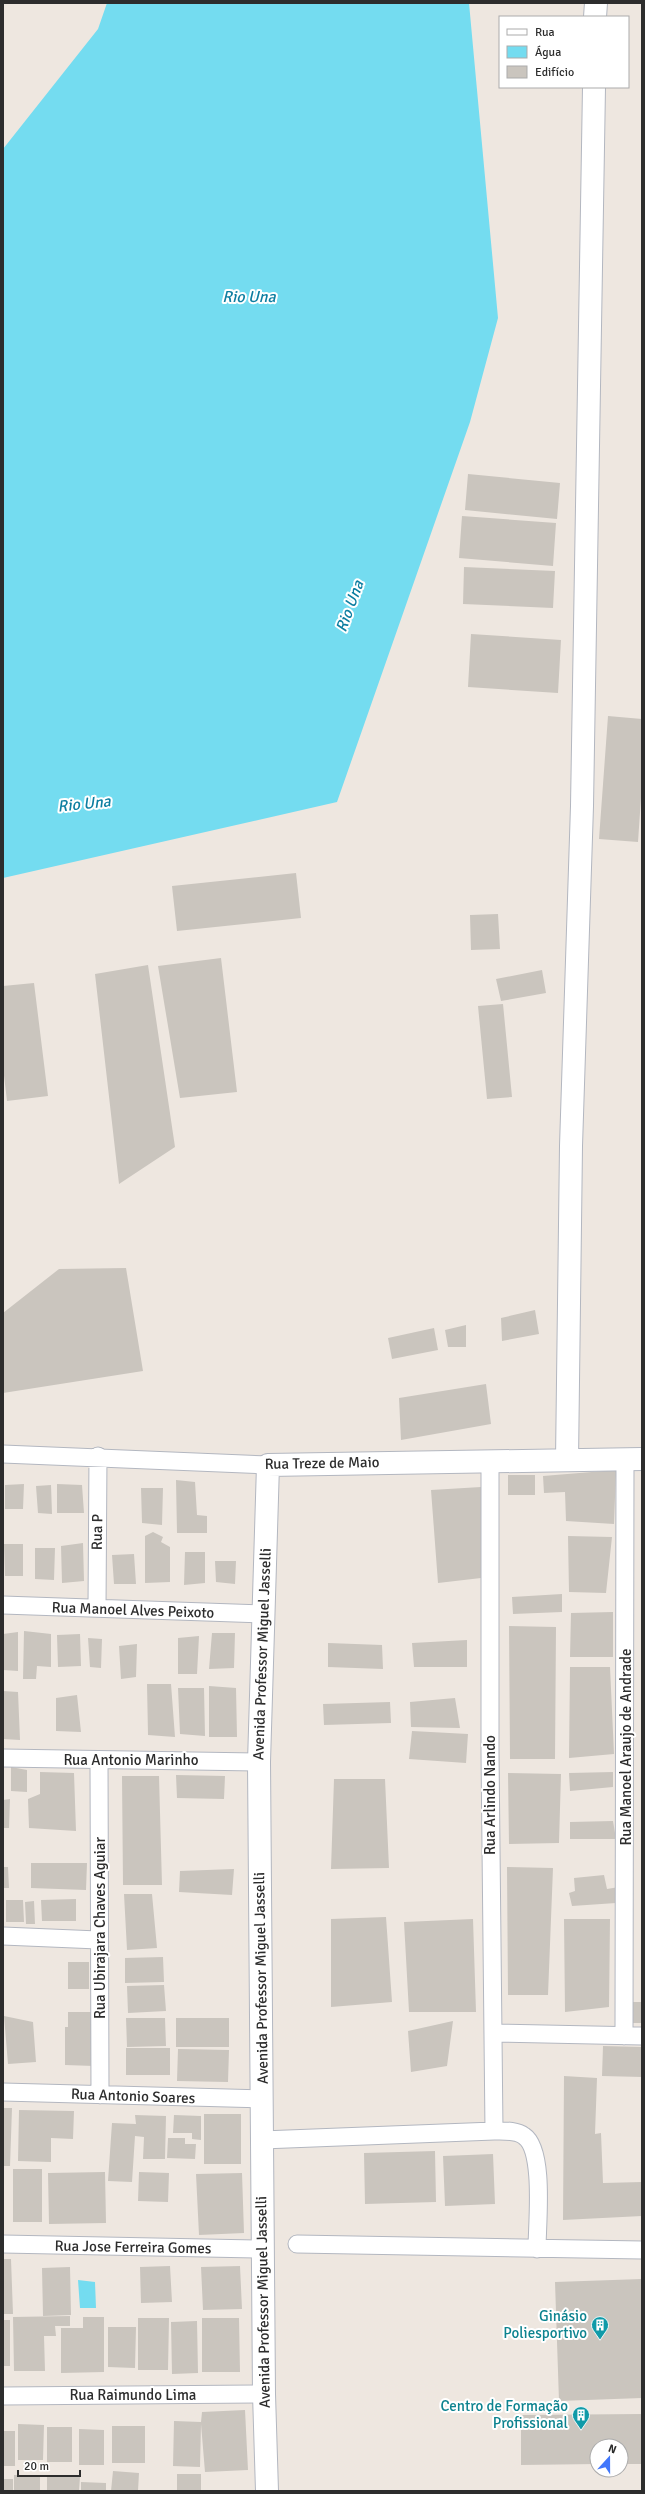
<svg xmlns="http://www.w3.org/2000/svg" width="645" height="2494" viewBox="0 0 645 2494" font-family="Signika,sans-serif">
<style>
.water{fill:#74dcf0}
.building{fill:#cac5be}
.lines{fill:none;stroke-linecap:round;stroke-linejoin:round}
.minor-casing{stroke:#b3b7c0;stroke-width:19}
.tertiary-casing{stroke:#b3b7c0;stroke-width:24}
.minor{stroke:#fff;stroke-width:17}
.tertiary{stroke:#fff;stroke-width:22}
.labels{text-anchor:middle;stroke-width:4;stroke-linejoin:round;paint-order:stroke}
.street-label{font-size:15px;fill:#2d2d2d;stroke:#fff}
.culture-label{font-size:15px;fill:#0d838f;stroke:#fff;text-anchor:end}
.water-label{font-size:16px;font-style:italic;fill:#0d7ea1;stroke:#fff}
</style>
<rect width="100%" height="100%" fill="#eee7e0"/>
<path class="water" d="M 107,3 L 469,3 L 498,318 L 470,422 L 337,802 L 3,878 L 3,149 L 98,29 Z
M 78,2280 L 95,2282 L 96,2308 L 80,2308 Z"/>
<path class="building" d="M 468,474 L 560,483 L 557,519 L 465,510 Z
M 462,516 L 556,523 L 553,566 L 459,558 Z
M 464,567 L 555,571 L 553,608 L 463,604 Z
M 471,634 L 561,640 L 558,693 L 468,687 Z
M 608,716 L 642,719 L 642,783 L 638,842 L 599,839 Z
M 296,873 L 301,918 L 177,931 L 172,886 Z
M 498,914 L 500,949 L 471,950 L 470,915 Z
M 221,958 L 237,1092 L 180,1098 L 158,966 Z
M 148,965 L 175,1147 L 119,1184 L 95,974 Z
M 542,970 L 546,993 L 501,1001 L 496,979 Z
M 34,983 L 48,1096 L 7,1101 L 3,1067 L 3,986 Z
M 503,1004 L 512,1097 L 487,1099 L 478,1006 Z
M 126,1268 L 143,1371 L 3,1393 L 3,1313 L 59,1269 Z
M 535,1310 L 539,1334 L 502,1341 L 501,1318 Z
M 466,1325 L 466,1347 L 448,1347 L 445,1330 Z
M 434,1328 L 438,1350 L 392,1359 L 388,1338 Z
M 486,1384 L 491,1424 L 401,1440 L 399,1398 Z
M 616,1470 L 614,1524 L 566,1521 L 565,1492 L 544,1493 L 543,1476 Z
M 508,1475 L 535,1475 L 535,1495 L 508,1495 Z
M 176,1480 L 195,1482 L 197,1515 L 207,1516 L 207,1533 L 177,1533 Z
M 24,1484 L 23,1509 L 5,1509 L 5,1485 Z
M 57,1484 L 82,1485 L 84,1513 L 57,1513 Z
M 51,1485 L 52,1514 L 38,1513 L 36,1486 Z
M 481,1487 L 481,1578 L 438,1583 L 431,1490 Z
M 141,1488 L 163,1488 L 162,1525 L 142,1523 Z
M 153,1532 L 163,1537 L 161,1542 L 170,1547 L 170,1582 L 145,1583 L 145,1536 Z
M 568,1536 L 612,1537 L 606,1593 L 569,1592 Z
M 83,1543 L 84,1581 L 62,1583 L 61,1546 Z
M 4,1544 L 23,1544 L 23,1576 L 5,1576 Z
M 35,1548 L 55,1548 L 54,1580 L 35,1579 Z
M 185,1552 L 205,1552 L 205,1583 L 184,1585 Z
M 134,1554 L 136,1584 L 114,1584 L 112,1555 Z
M 215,1561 L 236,1561 L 235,1584 L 216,1582 Z
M 562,1594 L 562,1612 L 513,1614 L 512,1597 Z
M 613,1612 L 613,1657 L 570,1657 L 571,1613 Z
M 509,1626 L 556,1627 L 555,1759 L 510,1759 Z
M 24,1631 L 51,1634 L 51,1667 L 37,1666 L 36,1679 L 23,1679 Z
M 18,1632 L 18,1671 L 3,1670 L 3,1634 Z
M 212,1633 L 235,1633 L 234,1668 L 209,1669 Z
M 80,1634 L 81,1666 L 58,1667 L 57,1635 Z
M 199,1636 L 197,1674 L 178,1674 L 178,1638 Z
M 88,1638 L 102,1639 L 101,1668 L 90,1667 Z
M 467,1640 L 467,1667 L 414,1667 L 412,1643 Z
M 328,1643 L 382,1645 L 383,1669 L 328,1667 Z
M 137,1644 L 136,1677 L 121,1679 L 119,1646 Z
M 570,1667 L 610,1667 L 614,1754 L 569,1758 Z
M 147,1684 L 171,1684 L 175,1737 L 148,1735 Z
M 209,1686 L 236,1688 L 237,1737 L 209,1737 Z
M 178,1688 L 204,1688 L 205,1736 L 180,1734 Z
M 3,1691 L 18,1692 L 20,1740 L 3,1739 Z
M 77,1695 L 81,1732 L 56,1731 L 56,1698 Z
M 455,1698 L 460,1728 L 411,1727 L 410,1702 Z
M 390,1702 L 391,1723 L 324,1725 L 323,1704 Z
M 412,1731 L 468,1734 L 466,1763 L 409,1759 Z
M 11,1767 L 27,1770 L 27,1792 L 11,1791 Z
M 40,1772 L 74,1773 L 76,1831 L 29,1828 L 28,1799 L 40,1794 Z
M 613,1772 L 613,1787 L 570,1791 L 569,1773 Z
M 508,1773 L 561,1774 L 559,1843 L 509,1844 Z
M 176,1775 L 225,1776 L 224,1799 L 177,1798 Z
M 122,1776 L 159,1776 L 162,1885 L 123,1885 Z
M 334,1779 L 385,1779 L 389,1868 L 331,1869 Z
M 10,1799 L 9,1828 L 3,1828 L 3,1800 Z
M 613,1821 L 616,1839 L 570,1839 L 570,1822 Z
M 31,1863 L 87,1863 L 86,1890 L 31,1888 Z
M 3,1867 L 8,1867 L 9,1888 L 3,1888 Z
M 507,1867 L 553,1868 L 548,1995 L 508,1995 Z
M 234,1869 L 232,1895 L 179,1892 L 180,1871 Z
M 604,1875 L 607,1889 L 619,1887 L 616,1903 L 572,1906 L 569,1893 L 575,1891 L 574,1878 Z
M 124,1894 L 152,1894 L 157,1948 L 127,1950 Z
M 76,1899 L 76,1921 L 42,1921 L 41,1900 Z
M 6,1900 L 23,1900 L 24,1922 L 6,1922 Z
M 34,1901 L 35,1924 L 26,1924 L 25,1902 Z
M 386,1917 L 392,2002 L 331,2007 L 331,1919 Z
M 473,1919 L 476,2012 L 409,2012 L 404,1922 Z
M 564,1919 L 610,1919 L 609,2007 L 565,2012 Z
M 163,1957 L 164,1982 L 125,1983 L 125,1958 Z
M 68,1962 L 89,1962 L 89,1989 L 68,1989 Z
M 164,1985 L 166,2011 L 128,2013 L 127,1986 Z
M 631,2002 L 642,2002 L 642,2023 L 631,2023 Z
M 68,2012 L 94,2012 L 94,2066 L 65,2065 L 65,2027 L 68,2027 Z
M 4,2016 L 33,2022 L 36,2062 L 8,2064 Z
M 126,2018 L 165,2018 L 166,2046 L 127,2047 Z
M 176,2018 L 229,2018 L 229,2047 L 176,2047 Z
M 453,2021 L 447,2066 L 411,2072 L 408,2031 Z
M 603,2046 L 642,2047 L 642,2077 L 602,2076 Z
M 126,2048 L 170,2048 L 170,2075 L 126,2075 Z
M 178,2049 L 229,2050 L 228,2082 L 177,2081 Z
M 564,2076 L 597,2078 L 595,2134 L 601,2133 L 603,2183 L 642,2182 L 642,2216 L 563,2220 Z
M 3,2108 L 12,2108 L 10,2166 L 3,2166 Z
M 19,2110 L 74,2111 L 73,2139 L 51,2138 L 51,2162 L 18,2161 Z
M 204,2114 L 241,2114 L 241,2164 L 204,2164 Z
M 135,2115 L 166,2116 L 165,2159 L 143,2159 L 144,2137 L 135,2136 L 132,2182 L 108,2181 L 112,2123 L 136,2124 Z
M 174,2115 L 201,2116 L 201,2140 L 192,2139 L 192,2133 L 173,2133 Z
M 168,2138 L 185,2138 L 185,2144 L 196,2144 L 195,2159 L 167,2158 Z
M 435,2151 L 436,2202 L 365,2204 L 364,2153 Z
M 493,2154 L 495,2204 L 445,2206 L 443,2156 Z
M 13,2169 L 42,2169 L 42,2222 L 13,2222 Z
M 105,2172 L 106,2223 L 49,2224 L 48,2173 Z
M 139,2172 L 169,2173 L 168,2202 L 138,2201 Z
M 242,2173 L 244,2233 L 199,2235 L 196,2174 Z
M 3,2259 L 11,2259 L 13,2314 L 3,2314 Z
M 170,2266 L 172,2302 L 141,2303 L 140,2267 Z
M 240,2266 L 242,2309 L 203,2310 L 201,2267 Z
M 70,2267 L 71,2315 L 43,2316 L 42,2268 Z
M 642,2279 L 642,2398 L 559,2401 L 555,2282 Z
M 70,2316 L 70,2326 L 55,2326 L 56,2336 L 44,2336 L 45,2371 L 14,2371 L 13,2317 Z
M 83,2317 L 104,2317 L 104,2372 L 61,2373 L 61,2328 L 83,2328 Z
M 138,2318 L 169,2318 L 168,2370 L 138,2370 Z
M 202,2318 L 239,2318 L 240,2372 L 202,2372 Z
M 3,2320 L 10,2320 L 10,2366 L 3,2366 Z
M 197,2321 L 198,2373 L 172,2374 L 171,2322 Z
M 108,2327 L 136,2327 L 135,2368 L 108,2367 Z
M 245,2410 L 248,2470 L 205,2472 L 201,2424 L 200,2467 L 173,2466 L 174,2421 L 201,2422 L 202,2412 Z
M 642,2414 L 642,2464 L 621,2464 L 621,2446 L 597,2446 L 597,2464 L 521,2465 L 521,2415 Z
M 18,2424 L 44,2425 L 43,2460 L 18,2460 Z
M 112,2426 L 145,2426 L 145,2463 L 112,2463 Z
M 47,2427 L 72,2427 L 72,2462 L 47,2462 Z
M 79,2429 L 104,2430 L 104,2465 L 79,2465 Z
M 3,2431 L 15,2431 L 15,2466 L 3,2466 Z
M 113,2471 L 139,2473 L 138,2491 L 111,2491 Z
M 177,2474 L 201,2474 L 201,2491 L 177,2491 Z
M 14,2475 L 40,2475 L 40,2491 L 14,2491 Z
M 47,2476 L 80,2477 L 79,2491 L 47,2491 Z
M 3,2479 L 13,2479 L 13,2491 L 3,2491 Z
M 81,2482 L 106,2483 L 106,2491 L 81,2491 Z"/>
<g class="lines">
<g class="minor-casing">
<path id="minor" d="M 3,1454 L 268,1465
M 490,1460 L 490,1753 L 494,2131
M 3,1605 L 263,1614
M 97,1608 L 98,1456
M 3,1758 L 259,1762
M 99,1760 L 100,2095
M 3,1936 L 98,1940
M 494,2033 L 642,2036
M 624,2036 L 625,1458
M 3,2092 L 262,2099
M 262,2140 L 494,2131 C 504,2131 516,2130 524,2136 C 545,2150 537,2224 537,2249
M 3,2244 L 262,2249
M 297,2244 L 642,2250
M 3,2396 L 264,2394"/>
</g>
<g class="tertiary-casing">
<path id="tertiary" d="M 595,17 L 596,3
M 567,1460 L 571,1146 L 582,806 L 594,87
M 267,2491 L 264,2394 L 259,1762 L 268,1465 L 642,1459"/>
</g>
<use href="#minor" class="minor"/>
<use href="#tertiary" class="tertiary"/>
</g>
<defs>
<g id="building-pin" transform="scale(0.9)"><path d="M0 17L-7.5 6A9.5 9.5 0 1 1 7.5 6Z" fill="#0f9aa8" stroke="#fff"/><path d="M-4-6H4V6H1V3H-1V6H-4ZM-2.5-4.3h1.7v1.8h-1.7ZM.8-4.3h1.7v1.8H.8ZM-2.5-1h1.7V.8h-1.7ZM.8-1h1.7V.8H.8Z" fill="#fff"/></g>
</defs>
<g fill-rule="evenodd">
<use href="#building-pin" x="600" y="2325"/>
<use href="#building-pin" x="581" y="2415"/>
</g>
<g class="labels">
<g class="street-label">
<text transform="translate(322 1463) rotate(-1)" y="5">Rua Treze de Maio</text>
<text transform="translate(97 1532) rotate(-89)" y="5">Rua P</text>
<text transform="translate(133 1610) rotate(2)" y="5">Rua Manoel Alves Peixoto</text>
<text transform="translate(262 1654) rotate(-88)" y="5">Avenida Professor Miguel Jasselli</text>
<text transform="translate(626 1747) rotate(-90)" y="5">Rua Manoel Araujo de Andrade</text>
<text x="131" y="1765">Rua Antonio Marinho</text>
<text transform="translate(490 1795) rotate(-90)" y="5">Rua Arlindo Nando</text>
<text transform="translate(100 1928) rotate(-90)" y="5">Rua Ubirajara Chaves Aguiar</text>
<text transform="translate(261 1978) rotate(-91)" y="5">Avenida Professor Miguel Jasselli</text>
<text transform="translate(133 2096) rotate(2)" y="5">Rua Antonio Soares</text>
<text transform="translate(133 2247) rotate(1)" y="5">Rua Jose Ferreira Gomes</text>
<text transform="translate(263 2302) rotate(-91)" y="5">Avenida Professor Miguel Jasselli</text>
<text x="133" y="2400">Rua Raimundo Lima</text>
</g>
<g class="culture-label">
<text x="587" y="2321">Ginásio<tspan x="587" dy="17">Poliesportivo</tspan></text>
<text x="568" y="2411">Centro de Formação<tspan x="568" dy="17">Profissional</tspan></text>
</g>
<g class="water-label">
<text x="249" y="302">Rio Una</text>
<text transform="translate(349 606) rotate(-70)" y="6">Rio Una</text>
<text transform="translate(84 803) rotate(-6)" y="6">Rio Una</text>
</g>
</g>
<rect width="645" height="2494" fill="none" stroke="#2d2d2d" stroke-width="8"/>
<rect x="499" y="16" width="130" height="72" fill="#ffffff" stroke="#ababab"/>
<rect x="507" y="29" width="20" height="6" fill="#ffffff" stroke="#ababab"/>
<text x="535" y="36" font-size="12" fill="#2d2d2d">Rua</text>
<rect x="507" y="46" width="20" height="12" fill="#74dcf0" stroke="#ababab"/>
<text x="535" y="56" font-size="12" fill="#2d2d2d">Água</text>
<rect x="507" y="66" width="20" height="12" fill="#cac5be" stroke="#ababab"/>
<text x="535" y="76" font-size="12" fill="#2d2d2d">Edifício</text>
<g transform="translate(609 2458) rotate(21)"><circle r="19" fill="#ffffff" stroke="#ababab"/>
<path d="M0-3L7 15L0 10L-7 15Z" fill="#4177fb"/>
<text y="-6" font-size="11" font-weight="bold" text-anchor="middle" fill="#2d2d2d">N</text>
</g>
<path d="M18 2470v6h62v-6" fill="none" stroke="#2d2d2d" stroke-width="2"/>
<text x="24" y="2470" font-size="12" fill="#2d2d2d" stroke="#ffffff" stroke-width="3" paint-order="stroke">20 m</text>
</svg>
